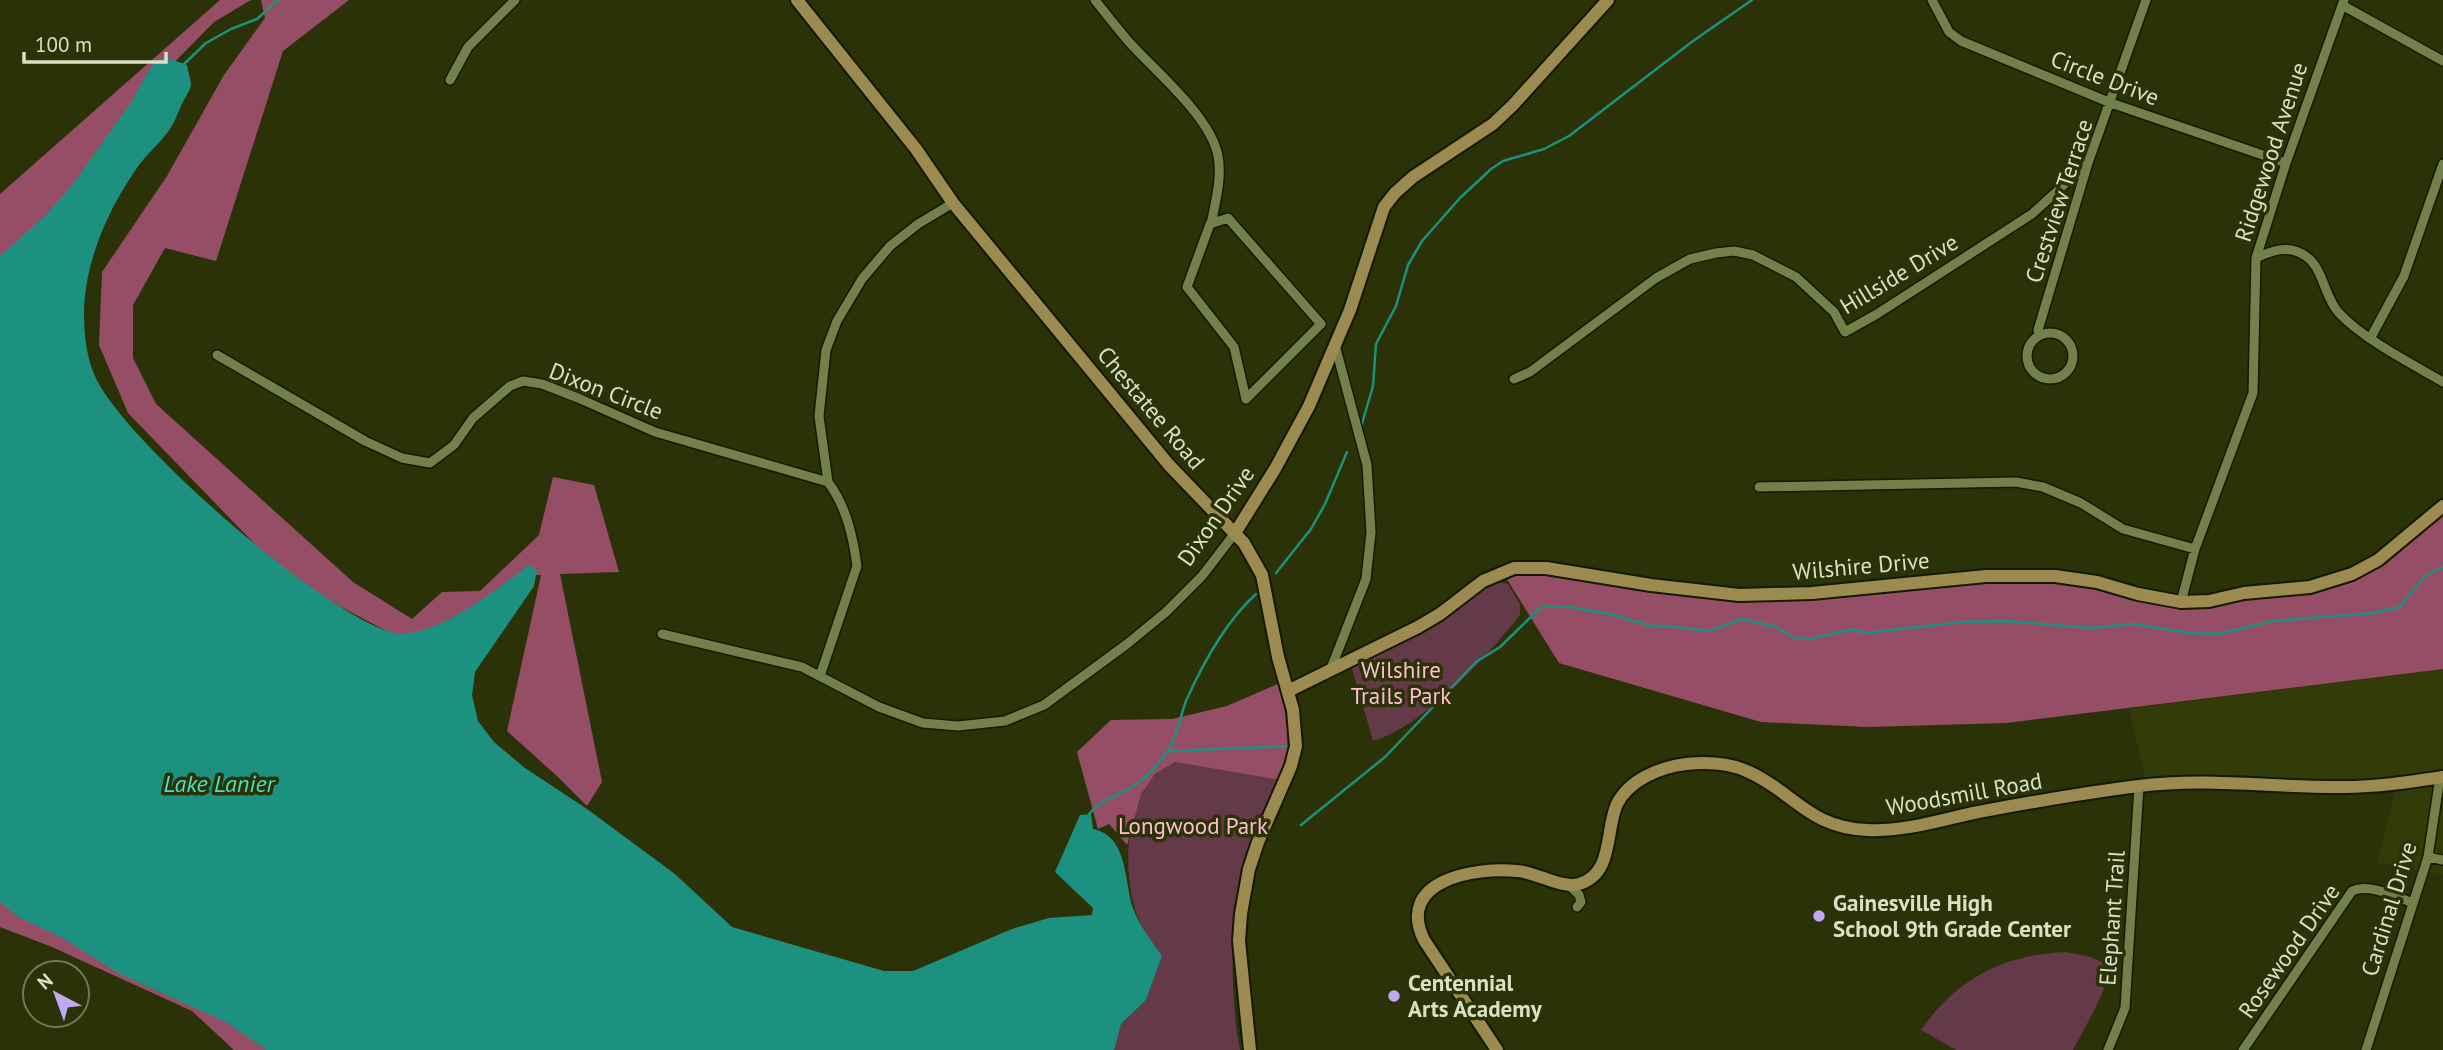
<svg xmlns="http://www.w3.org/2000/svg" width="2443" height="1050" viewBox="0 0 2443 1050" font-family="'PT Sans',sans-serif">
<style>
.built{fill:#333b09}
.green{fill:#643948}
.forest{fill:#964e67}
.water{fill:#1d917f}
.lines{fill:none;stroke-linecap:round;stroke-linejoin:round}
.stream{stroke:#1d917f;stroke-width:2.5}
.street-casing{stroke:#141900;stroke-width:12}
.secondary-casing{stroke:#141900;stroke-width:16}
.street{stroke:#748049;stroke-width:9}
.secondary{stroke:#9b8b51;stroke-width:12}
.poi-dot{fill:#c0a8f3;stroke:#2b3207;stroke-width:2.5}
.labels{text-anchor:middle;stroke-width:7;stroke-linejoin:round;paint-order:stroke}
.street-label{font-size:23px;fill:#d9e0c4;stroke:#2b3207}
.park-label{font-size:23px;fill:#febdd1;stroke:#2b3207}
.poi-label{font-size:23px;font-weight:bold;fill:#d9e0c4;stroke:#2b3207;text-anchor:start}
.water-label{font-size:24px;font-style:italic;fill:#48e0c5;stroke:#2b3207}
</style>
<rect width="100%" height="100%" fill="#2b3207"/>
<path class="built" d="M 2443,669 L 2443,874 L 2377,863 L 2397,784 L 2227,776 L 2149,794 L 2129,709 Z"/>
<path class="green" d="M 1498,582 L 1508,584 L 1520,604 L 1520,615 C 1487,657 1424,726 1373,741 L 1351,665 L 1488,584 Z
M 1175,762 L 1280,780 C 1267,807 1251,834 1243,863 C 1229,913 1230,999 1240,1050 L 1113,1050 L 1121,1024 L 1146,1000 L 1162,956 C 1155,946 1147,935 1141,924 C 1122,887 1122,802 1156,774 C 1162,769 1169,766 1175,762 Z
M 2066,952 L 2091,957 L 2113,968 L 2096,1007 L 2073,1050 L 1956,1050 L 1921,1030 C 1958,978 2002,955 2066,952 Z"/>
<path class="forest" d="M 220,0 L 251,0 L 214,22 L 152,85 L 114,140 L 0,273 L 0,194 Z
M 261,0 L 349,0 L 283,51 L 216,261 L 165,248 L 133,305 L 133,358 L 156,404 L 353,582 L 412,619 L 442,592 L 480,591 L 539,535 L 553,477 L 594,485 L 619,572 L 560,574 L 602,782 L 587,806 L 558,777 L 507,731 L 541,575 L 520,575 L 433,636 L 396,636 L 339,606 L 276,566 L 128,413 L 99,345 L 102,272 L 167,176 L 224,75 L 265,18 Z
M 2443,505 L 2443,669 L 2006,723 L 1868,727 L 1761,722 L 1559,663 L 1500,568 L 1542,562 L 1697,590 L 1831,591 L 2066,570 L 2174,600 L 2355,575 Z
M 1278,684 C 1289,721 1292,743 1280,780 L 1175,762 L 1155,774 L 1141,794 L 1127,845 L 1109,824 L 1098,829 L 1077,752 L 1111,720 L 1172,719 L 1227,706 Z
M 0,880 L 310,1050 L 234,1050 L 192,1011 L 52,947 L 0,927 Z"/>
<path class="water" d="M 165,57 L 187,65 C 188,71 191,80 191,86 C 190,90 186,96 184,100 C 179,109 176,120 170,129 C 161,142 149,152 139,165 C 109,207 85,260 84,312 C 84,332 86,355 94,374 C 119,437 329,620 395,633 C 433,640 499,588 529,565 L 537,570 L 534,586 L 475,672 L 472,695 L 478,721 L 494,742 L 525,768 L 587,809 L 675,874 L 732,927 L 884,971 L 913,971 L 1012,929 L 1049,918 L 1092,915 L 1093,908 L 1055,872 L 1080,815 L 1091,814 L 1093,829 C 1128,836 1124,880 1133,908 C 1139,925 1152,941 1162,956 L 1146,1000 L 1121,1024 L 1114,1050 L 267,1050 L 226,1022 L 122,975 L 59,936 L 20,918 L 0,902 L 0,256 L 46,215 L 73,184 L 132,101 L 152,65 Z"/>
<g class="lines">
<path class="stream" d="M 184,64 L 206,43 L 231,29 L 257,19 L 278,0
M 1361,427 L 1373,386 L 1376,344 L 1396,306 L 1408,265 L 1422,241 L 1460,198 L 1491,169 L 1503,161 L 1544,149 L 1569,136 L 1693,41 L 1752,0
M 1276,573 L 1311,529 L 1325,504 L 1347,452
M 1168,751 L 1290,746
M 1089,814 C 1102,799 1112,798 1129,789 C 1143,781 1158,765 1167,752 C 1177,737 1180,717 1186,701 C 1203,663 1225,622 1256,594
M 1301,825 L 1385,757 L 1476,662 L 1500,647 L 1539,609 L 1545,606 L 1570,607 L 1610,614 L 1652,626 L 1667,626 L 1709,631 L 1743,619 L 1776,627 L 1795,638 L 1810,639 L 1853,629 L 1864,633 L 1963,622 L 2006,621 L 2091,628 L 2133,624 L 2189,633 L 2218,634 L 2273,621 L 2373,613 L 2400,607 L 2425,576 L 2443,567"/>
<g class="street-casing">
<path id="street" d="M 1095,0 C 1106,14 1117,28 1129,42 C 1155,71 1211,117 1218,156 C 1222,177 1216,199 1212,220 L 1210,224
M 1932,0 L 1949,32 L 1961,41 L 2111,103 L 2286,163
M 2342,5 L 2443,61
M 450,80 L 468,47 L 515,0
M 1228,218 L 1321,324 L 1246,399 L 1234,347 L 1187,287 L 1210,224 Z
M 2256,258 C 2273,250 2290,244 2307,257 C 2324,270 2324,297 2339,313 C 2363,339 2412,364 2443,382
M2027 356a23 23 0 1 1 46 0a23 23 0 1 1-46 0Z
M 2039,336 L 2038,330 L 2088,163 L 2146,0
M 2371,337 L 2404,276 L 2443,164
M 217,355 L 365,441 L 402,458 L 430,463 L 454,445 L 473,418 L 510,386 L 523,381 L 542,384 L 578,398 L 655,432 L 828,482 C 846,506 853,536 857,566 L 820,676
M 1514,379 L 1530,372 L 1656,278 L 1690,259 L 1716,253 L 1734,251 L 1753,255 L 1796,277 L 1834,312 L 1845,332 L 1877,314 L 2032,214 L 2088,163
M 828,482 L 819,416 L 826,350 L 837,321 L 862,279 L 890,246 L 918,224 L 953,203
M 1759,487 L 2016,482 L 2043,487 L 2081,503 L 2123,529 L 2195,549
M 2181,602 L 2195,549 L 2253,393 L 2256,258 L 2286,163 L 2344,0
M 662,634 L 802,667 L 879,707 L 923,723 L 958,726 L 1005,721 L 1044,705 L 1127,644 L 1166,612 L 1202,576 L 1235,533
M 1330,671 L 1366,579 L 1371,532 L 1367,465 L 1335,345
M 2428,857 L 2443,860
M 1570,886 L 1579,895 L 1581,902 L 1577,907
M 2108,1050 L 2125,1008 L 2139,786
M 2243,1050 L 2352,891 C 2370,883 2396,897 2413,903
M 2366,1050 L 2428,857 L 2440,777"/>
</g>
<g class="secondary-casing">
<path id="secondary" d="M 797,0 L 916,149 L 953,203 L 1169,465 L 1244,543 L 1262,575 L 1278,657 L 1293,710 L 1296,746 L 1291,766 L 1258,842 L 1249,869 L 1241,914 L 1239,941 L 1250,1050
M 1235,533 L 1275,469 L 1309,406 L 1350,310 L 1384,207 L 1395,193 L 1413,177 L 1493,124 L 1513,105 L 1608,0
M 1288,691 L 1418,627 L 1440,614 L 1483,581 L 1514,568 L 1546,568 L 1651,585 L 1739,595 L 1812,593 L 1986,576 L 2055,576 L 2097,582 L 2138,594 L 2181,602 L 2209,601 L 2244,593 L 2310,587 L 2352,574 L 2378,560 L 2443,506
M 1497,1050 L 1424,940 C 1395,880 1475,867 1517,871 C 1537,872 1560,889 1579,884 C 1614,874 1605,830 1617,804 C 1629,780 1660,767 1686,764 C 1706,762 1730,763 1749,772 C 1795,793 1809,828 1868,830 C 1909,832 1948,817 1989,810 C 2038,801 2089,792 2139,786 C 2207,777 2276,788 2344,787 C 2377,787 2410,782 2443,777"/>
</g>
<use href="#street" class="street"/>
<use href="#secondary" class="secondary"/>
</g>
<g class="poi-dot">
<circle cx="1819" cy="916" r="7"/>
<circle cx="1394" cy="996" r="7"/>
</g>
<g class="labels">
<g class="street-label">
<text transform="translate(2105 78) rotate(21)" y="8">Circle Drive</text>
<text transform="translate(2271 152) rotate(-72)" y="8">Ridgewood Avenue</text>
<text transform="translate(2059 201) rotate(-72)" y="8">Crestview Terrace</text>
<text transform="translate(1899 274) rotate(-31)" y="8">Hillside Drive</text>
<text transform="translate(606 391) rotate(21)" y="8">Dixon Circle</text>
<text transform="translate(1151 408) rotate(50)" y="8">Chestatee Road</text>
<text transform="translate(1216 516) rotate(-55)" y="8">Dixon Drive</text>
<text transform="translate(1861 566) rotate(-5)" y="8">Wilshire Drive</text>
<text transform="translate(1964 794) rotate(-10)" y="8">Woodsmill Road</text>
<text transform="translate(2389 909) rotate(-73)" y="8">Cardinal Drive</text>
<text transform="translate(2112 918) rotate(-86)" y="8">Elephant Trail</text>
<text transform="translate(2289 951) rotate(-55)" y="8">Rosewood Drive</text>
</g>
<g class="park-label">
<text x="1401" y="678">Wilshire<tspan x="1401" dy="26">Trails Park</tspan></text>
<text x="1193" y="834">Longwood Park</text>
</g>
<g class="poi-label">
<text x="1833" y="911">Gainesville High<tspan x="1833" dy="26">School 9th Grade Center</tspan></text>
<text x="1408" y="991">Centennial<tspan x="1408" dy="26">Arts Academy</tspan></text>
</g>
<g class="water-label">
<text x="219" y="792">Lake Lanier</text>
</g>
</g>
<g transform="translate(56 994) rotate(319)"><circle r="33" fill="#2b3207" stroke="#717853" stroke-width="2"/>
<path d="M0-5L12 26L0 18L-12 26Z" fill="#c0a8f3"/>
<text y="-10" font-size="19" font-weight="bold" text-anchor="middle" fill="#d9e0c4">N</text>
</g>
<path d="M24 52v10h142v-10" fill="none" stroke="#d9e0c4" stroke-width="3.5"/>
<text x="35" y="52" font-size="21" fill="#d9e0c4" stroke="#2b3207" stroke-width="5" paint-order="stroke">100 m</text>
</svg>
